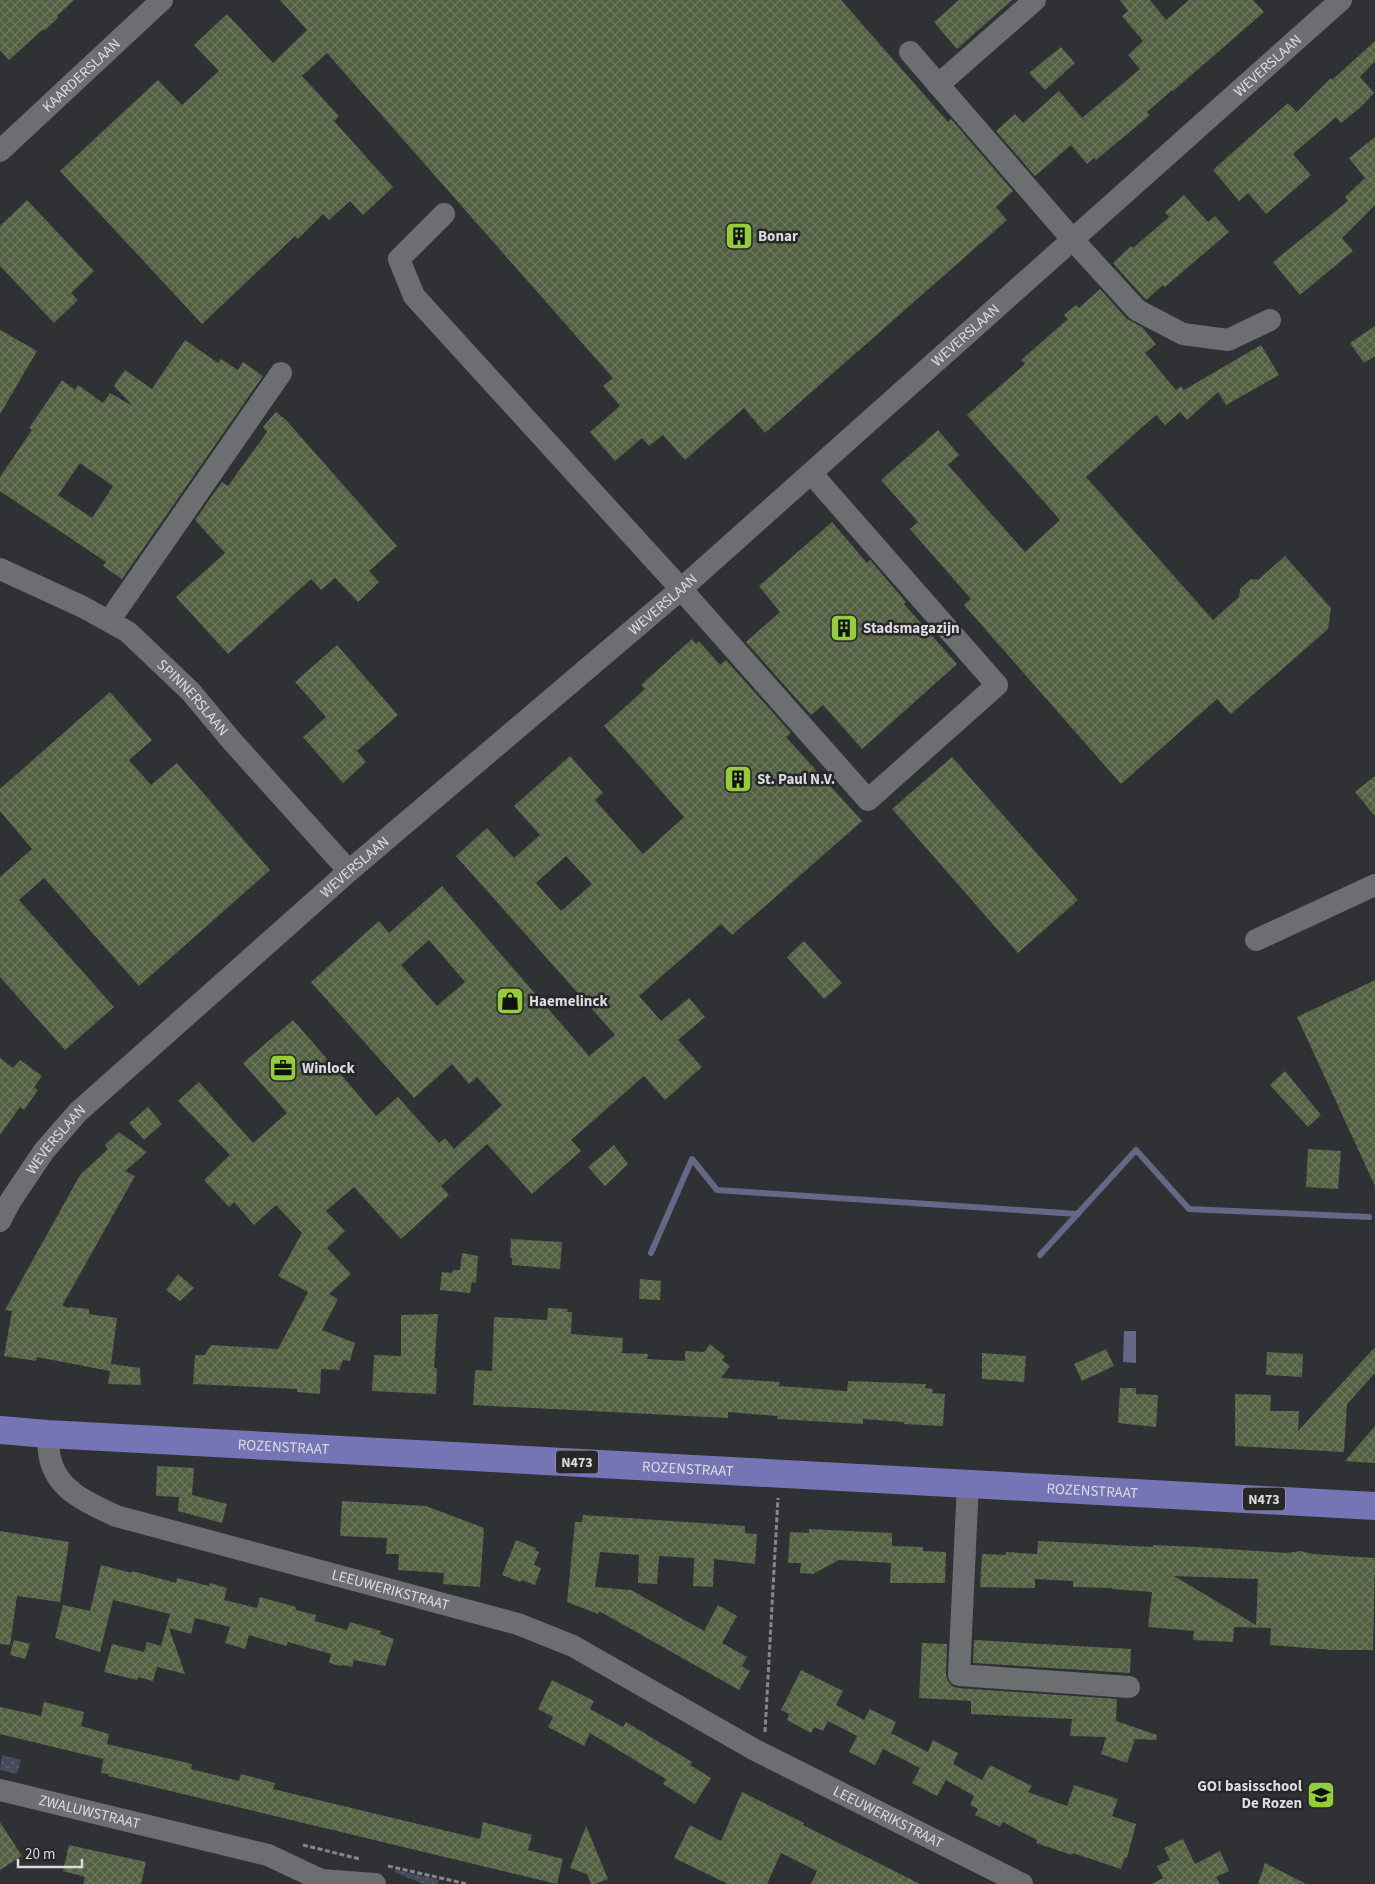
<svg xmlns="http://www.w3.org/2000/svg" width="1375" height="1884" viewBox="0 0 1375 1884" font-family="'Source Sans 3',sans-serif">
<style>
.grass{fill:url(#grass-dots)}
.water{fill:#666787}
.lines{fill:none;stroke-linecap:round;stroke-linejoin:round}
.stream{stroke:#666787;stroke-width:6}
.building{fill:url(#building-cross-hatch);fill-rule:evenodd}
.path{stroke:#87878a;stroke-width:3;stroke-dasharray:5 2.5;stroke-linecap:butt}
.minor{stroke:#6d6e72;stroke-width:22}
.major{stroke:#7575b6;stroke-width:28}
.labels{text-anchor:middle;stroke-width:5;stroke-linejoin:round;paint-order:stroke}
.shield{fill:#27272a;stroke:#a6a6a8;stroke-width:1}
.shield-label{font-size:14px;font-weight:bold;fill:#dcdcde}
.street-label{font-size:15px;fill:#dcdcde;stroke:#27272a}
.poi-label{font-size:15px;font-weight:bold;fill:#dcdcde;stroke:#27272a;text-anchor:start}
</style>
<defs>
<pattern id="grass-dots" width="8" height="8" patternUnits="userSpaceOnUse" patternTransform="scale(1.25)"><rect width="8" height="8" fill="#47495e"/><path d="M2 2h.1M6 6h.1" fill="none" stroke="#616375" stroke-width="1.8" stroke-linecap="round"/></pattern>
<pattern id="building-cross-hatch" width="8" height="8" patternUnits="userSpaceOnUse" patternTransform="scale(1.25)"><rect width="8" height="8" fill="#536143"/><path d="M0 0l8 8M0 8l8-8" fill="none" stroke="#6b775e"/></pattern>
</defs>
<rect width="100%" height="100%" fill="#303134"/>
<path class="grass" d="M 2,1755 L 21,1760 L 17,1774 L 0,1770 Z
M 397,1870 L 439,1880 L 438,1884 L 424,1884 L 394,1872 Z"/>
<path class="water" d="M 1124,1331 L 1136,1331 L 1136,1363 L 1123,1362 Z"/>
<g class="lines">
<path class="stream" d="M 651,1253 L 692,1159 L 717,1190 L 1078,1214
M 1040,1255 L 1136,1150 L 1189,1209 L 1369,1217"/>
</g>
<path class="building" d="M 0,0 L 74,0 L 57,16 L 58,18 L 45,30 L 42,30 L 9,60 L 0,50 Z
M 280,0 L 841,0 L 948,122 L 951,119 L 1013,191 L 996,207 L 1007,220 L 765,433 L 744,408 L 685,460 L 663,435 L 649,446 L 642,438 L 615,461 L 590,432 L 620,406 L 603,386 L 613,378 L 327,53 L 302,76 L 339,116 L 334,121 L 393,187 L 363,215 L 350,201 L 329,220 L 323,214 L 298,239 L 295,236 L 202,324 L 60,171 L 158,80 L 182,105 L 219,71 L 194,45 L 227,14 L 273,63 L 307,30 Z
M 959,0 L 1012,0 L 957,49 L 934,22 Z
M 1120,0 L 1150,0 L 1166,20 L 1189,0 L 1253,0 L 1264,12 L 1173,91 L 1172,90 L 1147,112 L 1150,115 L 1096,160 L 1094,158 L 1087,164 L 1071,145 L 1035,176 L 996,131 L 1015,114 L 1023,123 L 1059,91 L 1082,118 L 1140,69 L 1128,55 L 1143,41 L 1122,16 L 1128,11 Z
M 1375,41 L 1375,61 L 1360,77 L 1374,93 L 1362,106 L 1341,123 L 1336,117 L 1293,154 L 1311,175 L 1266,214 L 1248,193 L 1239,201 L 1213,170 L 1288,103 L 1297,112 L 1331,78 L 1332,80 Z
M 1061,47 L 1075,63 L 1045,90 L 1029,73 Z
M 1375,137 L 1375,205 L 1342,238 L 1353,251 L 1300,295 L 1273,262 L 1348,201 L 1345,197 L 1365,178 L 1349,158 Z
M 1184,195 L 1208,222 L 1215,216 L 1229,232 L 1165,287 L 1163,285 L 1146,300 L 1113,263 L 1131,246 L 1133,248 L 1169,217 L 1165,212 Z
M 27,200 L 94,271 L 71,293 L 78,300 L 54,323 L 0,266 L 0,226 Z
M 1100,289 L 1127,319 L 1142,327 L 1156,344 L 1145,353 L 1176,390 L 1181,386 L 1184,390 L 1261,345 L 1279,375 L 1226,405 L 1218,392 L 1187,420 L 1180,412 L 1165,425 L 1156,415 L 1086,477 L 1213,620 L 1239,597 L 1240,589 L 1251,579 L 1258,580 L 1285,556 L 1331,608 L 1328,629 L 1231,714 L 1217,699 L 1121,784 L 964,605 L 971,599 L 910,529 L 918,522 L 881,480 L 938,430 L 959,455 L 948,465 L 1025,552 L 1060,520 L 967,415 L 1025,364 L 1021,360 L 1068,319 L 1064,315 L 1076,305 L 1079,308 Z
M 1375,326 L 1375,356 L 1364,363 L 1350,343 Z
M 0,330 L 37,351 L 0,414 Z
M 185,340 L 218,363 L 221,359 L 238,370 L 243,362 L 263,376 L 122,579 L 103,566 L 106,562 L 0,491 L 0,477 L 32,430 L 29,428 L 62,380 L 75,390 L 78,385 L 103,403 L 110,393 L 133,406 L 114,386 L 125,370 L 152,389 ZM 80,463 L 113,486 L 92,518 L 58,495 Z
M 276,412 L 286,420 L 397,546 L 369,571 L 379,582 L 358,602 L 335,578 L 321,590 L 311,579 L 228,654 L 176,597 L 225,553 L 195,520 L 222,482 L 228,486 L 267,432 L 263,427 Z
M 832,522 L 867,563 L 870,560 L 906,602 L 904,604 L 957,664 L 862,749 L 823,705 L 811,715 L 746,642 L 780,612 L 759,586 Z
M 692,639 L 696,644 L 699,641 L 720,665 L 726,660 L 791,733 L 786,737 L 862,821 L 732,935 L 721,924 L 639,996 L 661,1021 L 689,998 L 705,1017 L 678,1040 L 702,1067 L 665,1100 L 644,1076 L 571,1140 L 581,1151 L 532,1194 L 487,1144 L 441,1186 L 449,1195 L 401,1239 L 354,1187 L 326,1211 L 345,1231 L 327,1248 L 351,1274 L 329,1294 L 338,1299 L 322,1330 L 355,1343 L 350,1361 L 343,1360 L 339,1370 L 321,1369 L 320,1394 L 297,1392 L 297,1389 L 193,1384 L 195,1355 L 205,1355 L 211,1345 L 278,1349 L 308,1292 L 278,1276 L 302,1233 L 276,1205 L 254,1225 L 234,1202 L 229,1207 L 204,1180 L 230,1155 L 178,1101 L 199,1082 L 253,1143 L 287,1113 L 243,1063 L 293,1020 L 356,1092 L 376,1116 L 398,1097 L 439,1143 L 445,1138 L 454,1149 L 502,1105 L 477,1077 L 469,1084 L 452,1064 L 414,1098 L 311,982 L 379,921 L 389,933 L 442,886 L 589,1056 L 615,1035 L 456,856 L 487,828 L 514,858 L 540,835 L 514,806 L 570,756 L 603,793 L 595,800 L 643,854 L 684,817 L 604,726 L 645,689 L 641,685 ZM 566,856 L 592,884 L 561,911 L 536,883 ZM 429,940 L 465,982 L 437,1006 L 401,965 Z
M 337,645 L 398,715 L 357,751 L 366,762 L 343,783 L 303,737 L 326,717 L 295,682 Z
M 110,692 L 152,740 L 129,760 L 151,785 L 177,763 L 270,870 L 139,986 L 44,878 L 19,900 L 114,1007 L 65,1050 L 0,977 L 0,877 L 32,849 L 0,811 L 0,789 Z
M 952,757 L 1078,900 L 1018,953 L 892,809 Z
M 1375,776 L 1375,816 L 1355,792 Z
M 804,941 L 842,983 L 824,999 L 787,957 Z
M 1375,980 L 1375,1186 L 1297,1017 Z
M 0,1058 L 13,1068 L 20,1060 L 42,1076 L 34,1087 L 38,1090 L 24,1110 L 20,1107 L 0,1135 Z
M 1285,1071 L 1321,1115 L 1308,1127 L 1270,1085 Z
M 148,1107 L 162,1124 L 144,1140 L 129,1123 Z
M 119,1132 L 147,1152 L 125,1171 L 135,1176 L 63,1304 L 63,1306 L 69,1308 L 70,1307 L 89,1309 L 89,1314 L 117,1318 L 111,1364 L 140,1368 L 141,1385 L 108,1384 L 110,1371 L 37,1357 L 36,1361 L 4,1356 L 12,1311 L 5,1310 L 80,1175 L 108,1149 L 105,1145 Z
M 614,1145 L 628,1164 L 605,1186 L 588,1167 Z
M 1308,1149 L 1341,1151 L 1338,1189 L 1306,1187 Z
M 511,1239 L 562,1242 L 560,1269 L 512,1265 L 512,1258 L 510,1258 Z
M 462,1253 L 478,1256 L 476,1283 L 472,1282 L 470,1293 L 440,1290 L 442,1272 L 452,1273 L 453,1270 L 460,1270 Z
M 178,1274 L 194,1288 L 180,1301 L 166,1290 Z
M 640,1279 L 661,1281 L 660,1300 L 639,1299 Z
M 548,1308 L 568,1309 L 567,1312 L 572,1312 L 571,1334 L 623,1338 L 622,1353 L 648,1354 L 647,1359 L 685,1361 L 685,1351 L 704,1352 L 710,1344 L 725,1356 L 722,1360 L 730,1366 L 721,1378 L 780,1382 L 779,1386 L 847,1391 L 848,1381 L 926,1384 L 925,1388 L 933,1389 L 932,1393 L 945,1394 L 943,1426 L 904,1424 L 904,1422 L 863,1419 L 863,1424 L 777,1419 L 778,1416 L 728,1412 L 728,1418 L 473,1405 L 475,1370 L 492,1371 L 494,1317 L 547,1320 Z
M 438,1314 L 434,1368 L 437,1368 L 436,1394 L 372,1391 L 374,1355 L 401,1356 L 401,1315 Z
M 1375,1347 L 1375,1373 L 1347,1404 L 1344,1452 L 1235,1446 L 1235,1394 L 1271,1395 L 1270,1411 L 1299,1411 L 1298,1431 Z
M 1106,1349 L 1114,1366 L 1082,1381 L 1074,1364 Z
M 1267,1352 L 1303,1354 L 1302,1377 L 1266,1375 Z
M 982,1353 L 1026,1356 L 1024,1382 L 982,1379 Z
M 1120,1388 L 1136,1388 L 1136,1394 L 1158,1395 L 1156,1427 L 1118,1423 Z
M 1375,1426 L 1375,1463 L 1345,1461 Z
M 157,1466 L 194,1468 L 192,1495 L 227,1504 L 222,1523 L 178,1511 L 179,1497 L 156,1496 Z
M 342,1501 L 426,1506 L 484,1528 L 480,1587 L 443,1584 L 444,1573 L 398,1570 L 399,1554 L 386,1554 L 387,1538 L 340,1536 Z
M 583,1515 L 745,1526 L 745,1533 L 757,1534 L 755,1564 L 714,1559 L 713,1587 L 693,1586 L 694,1558 L 659,1556 L 657,1584 L 638,1583 L 639,1555 L 600,1552 L 595,1587 L 631,1590 L 704,1631 L 718,1605 L 737,1616 L 722,1643 L 747,1657 L 742,1666 L 750,1671 L 739,1690 L 599,1611 L 598,1614 L 567,1602 L 575,1522 L 582,1522 Z
M 809,1529 L 892,1533 L 892,1546 L 923,1547 L 923,1551 L 946,1552 L 945,1583 L 890,1583 L 891,1563 L 839,1560 L 813,1574 L 800,1573 L 801,1563 L 788,1563 L 790,1532 L 809,1533 Z
M 0,1531 L 69,1542 L 60,1602 L 17,1596 L 10,1645 L 0,1644 Z
M 516,1540 L 536,1548 L 535,1550 L 539,1552 L 534,1565 L 541,1568 L 535,1585 L 522,1580 L 520,1582 L 502,1575 Z
M 1038,1541 L 1153,1547 L 1153,1545 L 1197,1547 L 1287,1553 L 1300,1551 L 1313,1554 L 1375,1558 L 1373,1650 L 1333,1650 L 1270,1645 L 1271,1628 L 1234,1627 L 1233,1642 L 1193,1640 L 1194,1631 L 1148,1627 L 1152,1592 L 1112,1589 L 1112,1588 L 1073,1587 L 1073,1581 L 1035,1579 L 1035,1588 L 980,1587 L 982,1554 L 1006,1555 L 1006,1552 L 1037,1554 ZM 1174,1576 L 1258,1579 L 1256,1625 Z
M 101,1565 L 132,1573 L 132,1571 L 176,1583 L 177,1578 L 209,1586 L 210,1583 L 227,1588 L 224,1600 L 257,1608 L 260,1597 L 296,1607 L 296,1610 L 316,1615 L 315,1621 L 347,1630 L 350,1622 L 381,1631 L 380,1634 L 394,1639 L 385,1666 L 354,1660 L 352,1667 L 343,1665 L 340,1666 L 329,1663 L 331,1654 L 288,1642 L 286,1646 L 249,1635 L 245,1649 L 225,1643 L 230,1627 L 195,1618 L 191,1634 L 169,1628 L 185,1674 L 157,1667 L 153,1681 L 138,1677 L 137,1680 L 104,1672 L 112,1644 L 144,1652 L 147,1642 L 161,1646 L 170,1614 L 113,1600 L 100,1652 L 55,1638 L 63,1605 L 90,1611 Z
M 14,1640 L 30,1644 L 25,1659 L 10,1655 Z
M 974,1640 L 1131,1649 L 1130,1673 L 973,1663 Z
M 922,1643 L 947,1644 L 946,1675 L 948,1681 L 952,1686 L 958,1688 L 1117,1699 L 1116,1721 L 1157,1735 L 1156,1740 L 1135,1739 L 1127,1763 L 1101,1754 L 1106,1737 L 1070,1736 L 1072,1719 L 971,1714 L 971,1701 L 919,1698 Z
M 801,1670 L 843,1691 L 836,1705 L 864,1720 L 870,1709 L 896,1722 L 891,1733 L 928,1752 L 933,1740 L 946,1747 L 958,1753 L 953,1764 L 982,1780 L 990,1765 L 1032,1786 L 1028,1792 L 1067,1806 L 1074,1785 L 1118,1799 L 1112,1816 L 1136,1824 L 1127,1858 L 1125,1857 L 1121,1869 L 1073,1853 L 1072,1855 L 1036,1843 L 1037,1840 L 1003,1822 L 1000,1827 L 988,1821 L 975,1815 L 978,1809 L 970,1805 L 974,1796 L 946,1780 L 937,1796 L 912,1783 L 920,1768 L 883,1749 L 875,1765 L 849,1752 L 857,1736 L 828,1721 L 823,1731 L 814,1727 L 811,1733 L 787,1720 L 789,1714 L 781,1710 Z
M 552,1680 L 594,1701 L 590,1709 L 623,1727 L 626,1722 L 692,1762 L 690,1765 L 711,1778 L 695,1804 L 663,1784 L 666,1779 L 590,1733 L 584,1746 L 548,1727 L 553,1717 L 538,1709 Z
M 44,1702 L 84,1712 L 81,1726 L 109,1734 L 107,1744 L 192,1764 L 191,1769 L 239,1781 L 241,1774 L 275,1783 L 273,1789 L 480,1839 L 483,1822 L 532,1835 L 528,1850 L 563,1859 L 557,1884 L 108,1776 L 109,1774 L 101,1773 L 104,1757 L 103,1759 L 0,1734 L 0,1707 L 41,1716 Z
M 742,1792 L 804,1823 L 803,1825 L 920,1884 L 811,1884 L 817,1871 L 781,1853 L 767,1884 L 728,1884 L 674,1858 L 690,1825 L 721,1841 Z
M 0,1822 L 22,1856 L 0,1870 Z
M 586,1826 L 608,1879 L 595,1884 L 591,1884 L 587,1874 L 570,1868 Z
M 1183,1839 L 1195,1864 L 1220,1851 L 1229,1871 L 1216,1877 L 1220,1884 L 1152,1884 L 1163,1878 L 1157,1866 L 1170,1860 L 1164,1848 Z
M 69,1845 L 146,1862 L 141,1884 L 83,1884 L 85,1877 L 63,1871 Z
M 1265,1863 L 1306,1884 L 1258,1884 Z"/>
<g class="lines">
<path class="path" d="M 765,1732 L 778,1498
M 303,1845 L 360,1859
M 388,1866 L 467,1884"/>
<g class="minor">
<path d="M 910,52 L 1072,239 L 1137,310 L 1183,334 L 1228,340 L 1270,320"/>
<path d="M 938,85 L 1035,0"/>
<path id="s1" d="M 0,151 L 162,0"/>
<path d="M 444,214 L 399,259 L 414,296 L 681,589 L 868,800 L 997,685 L 811,473"/>
<path id="s2" d="M 0,569 L 83,607 L 128,632 L 191,692 L 231,740 L 349,871"/>
<path d="M 109,621 L 281,373"/>
<path d="M 1256,940 L 1375,885"/>
<path id="s3" d="M 0,1221 L 11,1200 L 44,1151 L 78,1112 L 349,871 L 681,589 L 1341,0"/>
<path id="s4" d="M 47,1434 C 49,1443 48,1453 51,1462 C 59,1491 90,1504 116,1516 L 518,1624 L 573,1646 L 755,1750 L 1022,1884"/>
<path d="M 968,1483 L 959,1675 L 1129,1687"/>
<path id="s5" d="M 0,1790 L 268,1855 L 321,1880 L 325,1884"/>
<path d="M 321,1880 L 375,1884"/>
</g>
<path class="major" id="s6" d="M 0,1430 L 47,1434 L 1375,1506"/>
</g>
<defs>
<g id="building-square" transform="scale(1.4375)"><rect x="-9" y="-9" width="18" height="18" rx="4" fill="#95cc3b" stroke="#27272a"/><path d="M-4-6H4V6H1V3H-1V6H-4ZM-2.5-4.3h1.7v1.8h-1.7ZM.8-4.3h1.7v1.8H.8ZM-2.5-1h1.7V.8h-1.7ZM.8-1h1.7V.8H.8Z" fill="#111"/></g>
<g id="shop-square" transform="scale(1.4375)"><rect x="-9" y="-9" width="18" height="18" rx="4" fill="#95cc3b" stroke="#27272a"/><path d="M-5-2.5h2.3a2.7 3.5 0 0 1 5.4 0H5L5.5 6h-11ZM-1.5-2.5h3a1.5 2.3 0 0 0-3 0Z" fill="#111"/></g>
<g id="office-square" transform="scale(1.4375)"><rect x="-9" y="-9" width="18" height="18" rx="4" fill="#95cc3b" stroke="#27272a"/><path d="M-6-3h4V-5.5h4V-3h4V5H-6ZM-1-4.5V-3h2v-1.5ZM-6 0V1H6V0Z" fill="#111"/></g>
<g id="school-square" transform="scale(1.4375)"><rect x="-9" y="-9" width="18" height="18" rx="4" fill="#95cc3b" stroke="#27272a"/><path d="M0-5L7-2L0 1L-7-2ZM-4 1L0 2.5L4 1V4Q0 6-4 4Z" fill="#111"/></g>
</defs>
<g fill-rule="evenodd">
<use href="#building-square" x="739" y="236"/>
<use href="#building-square" x="844" y="628"/>
<use href="#building-square" x="738" y="779"/>
<use href="#shop-square" x="510" y="1001"/>
<use href="#office-square" x="283" y="1068"/>
<use href="#school-square" x="1321" y="1795"/>
</g>
<g class="labels">
<g class="shield">
<rect x="556" y="1450.5" width="42" height="23" rx="4"/>
<rect x="1243" y="1487.5" width="42" height="23" rx="4"/>
</g>
<g class="shield-label">
<text x="577" y="1467">N473</text>
<text x="1264" y="1504">N473</text>
</g>
<g class="street-label">
<text dy="5" stroke="none"><textPath href="#s3" startOffset="1719">WEVERSLAAN</textPath></text>
<text dy="5" stroke="none"><textPath href="#s1" startOffset="111">KAARDERSLAAN</textPath></text>
<text dy="5" stroke="none"><textPath href="#s3" startOffset="1314">WEVERSLAAN</textPath></text>
<text dy="5" stroke="none"><textPath href="#s3" startOffset="909">WEVERSLAAN</textPath></text>
<text dy="5" stroke="none"><textPath href="#s2" startOffset="235">SPINNERSLAAN</textPath></text>
<text dy="5" stroke="none"><textPath href="#s3" startOffset="504">WEVERSLAAN</textPath></text>
<text dy="5" stroke="none"><textPath href="#s3" startOffset="99">WEVERSLAAN</textPath></text>
<text dy="5" stroke="none"><textPath href="#s6" startOffset="284">ROZENSTRAAT</textPath></text>
<text dy="5" stroke="none"><textPath href="#s6" startOffset="689">ROZENSTRAAT</textPath></text>
<text dy="5" stroke="none"><textPath href="#s6" startOffset="1094">ROZENSTRAAT</textPath></text>
<text dy="5" stroke="none"><textPath href="#s4" startOffset="400">LEEUWERIKSTRAAT</textPath></text>
<text dy="5" stroke="none"><textPath href="#s5" startOffset="92">ZWALUWSTRAAT</textPath></text>
<text dy="5" stroke="none"><textPath href="#s4" startOffset="950">LEEUWERIKSTRAAT</textPath></text>
</g>
<g class="poi-label">
<text x="758" y="241">Bonar</text>
<text x="863" y="633">Stadsmagazijn</text>
<text x="757" y="784">St. Paul N.V.</text>
<text x="529" y="1006">Haemelinck</text>
<text x="302" y="1073">Winlock</text>
<text x="1302" y="1791" text-anchor="end">GO! basisschool<tspan x="1302" dy="17">De Rozen</tspan></text>
</g>
</g>
<path d="M18 1859v8h64v-8" fill="none" stroke="#dcdcde" stroke-width="2.5"/>
<text x="25" y="1859" font-size="15" fill="#dcdcde" stroke="#27272a" stroke-width="4" paint-order="stroke">20 m</text>
</svg>
